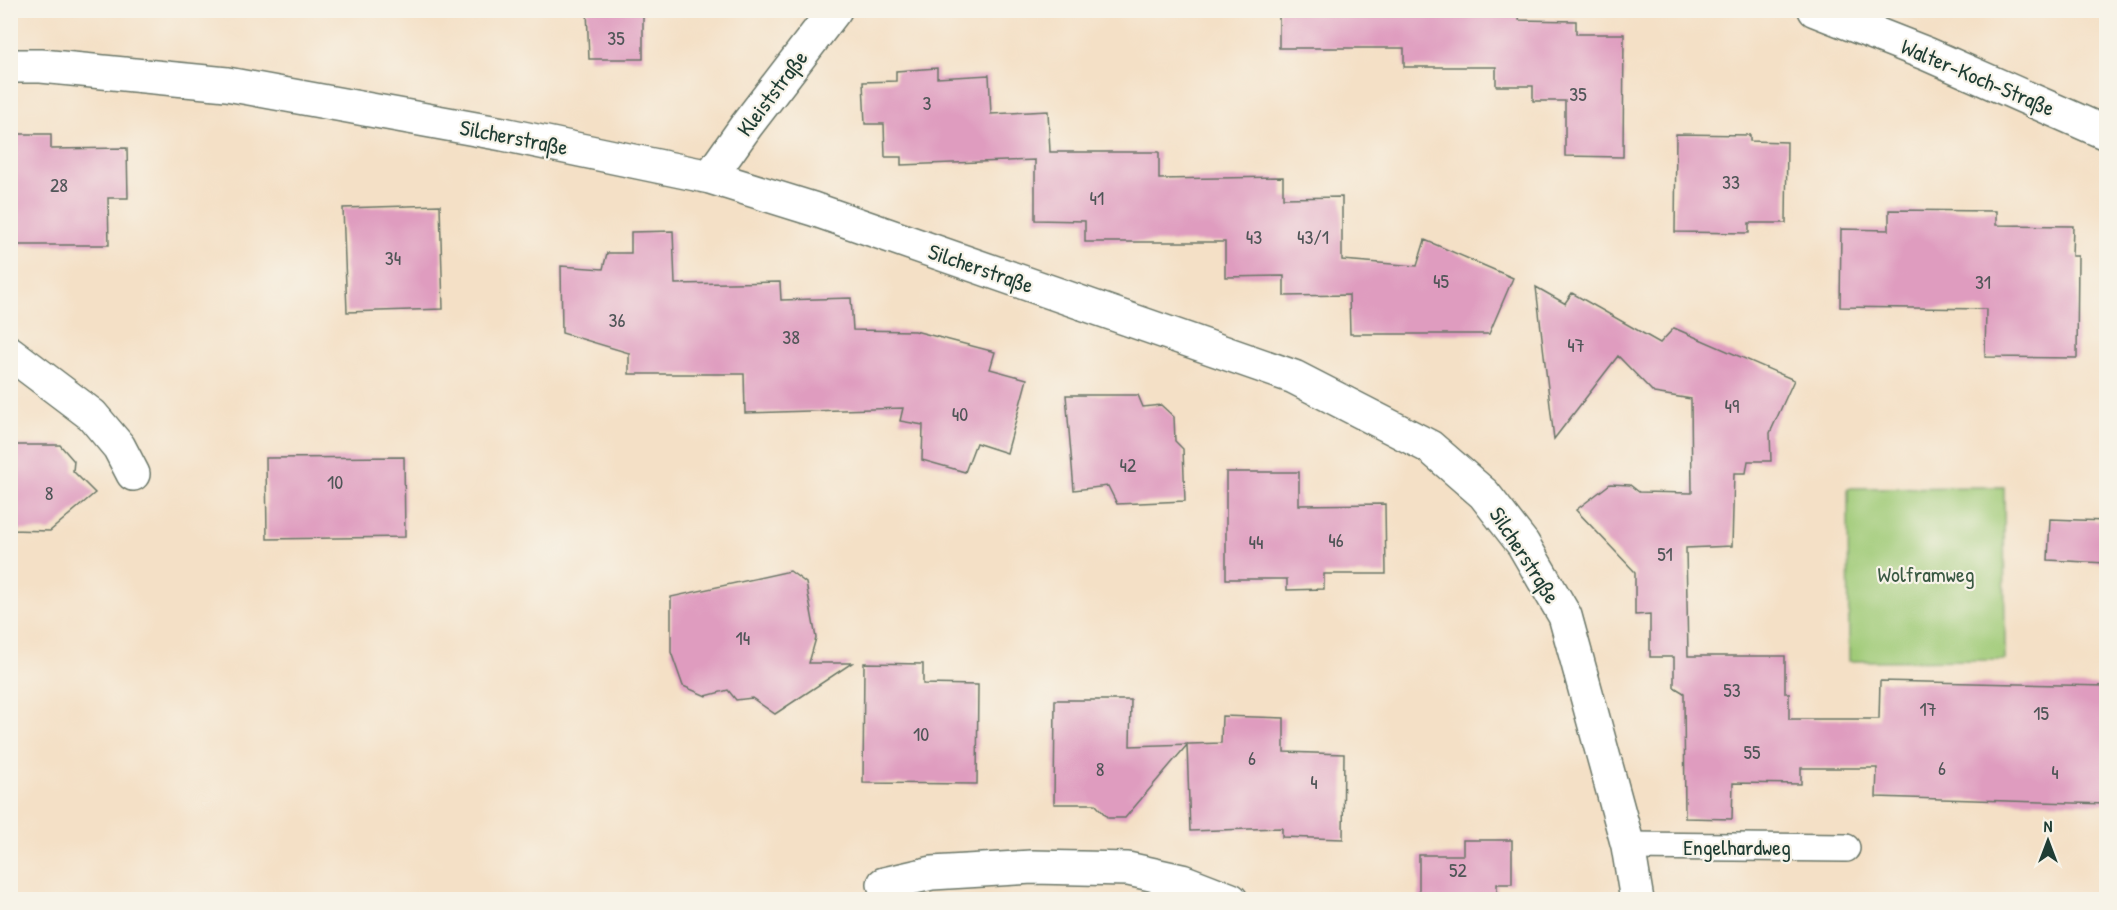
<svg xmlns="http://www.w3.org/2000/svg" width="2117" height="910" viewBox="0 0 2117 910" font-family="'Patrick Hand',sans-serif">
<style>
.green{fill:#a0cb78;stroke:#608456;stroke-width:1.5}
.building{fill:#df9cbf}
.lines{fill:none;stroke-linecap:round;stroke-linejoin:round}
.service-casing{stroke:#6a7667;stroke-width:30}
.minor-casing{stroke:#6a7667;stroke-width:36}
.service{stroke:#fff;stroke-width:27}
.minor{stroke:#fff;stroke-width:33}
.labels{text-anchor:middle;stroke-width:4.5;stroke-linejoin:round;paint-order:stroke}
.number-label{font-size:20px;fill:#4f5557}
.street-label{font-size:22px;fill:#1f3d34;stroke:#f7f3e8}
.park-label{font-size:22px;fill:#395942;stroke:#f7f3e8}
</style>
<rect width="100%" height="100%" fill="#f7f3e8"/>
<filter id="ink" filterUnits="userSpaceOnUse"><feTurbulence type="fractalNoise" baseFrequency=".0167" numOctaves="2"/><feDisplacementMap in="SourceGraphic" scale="12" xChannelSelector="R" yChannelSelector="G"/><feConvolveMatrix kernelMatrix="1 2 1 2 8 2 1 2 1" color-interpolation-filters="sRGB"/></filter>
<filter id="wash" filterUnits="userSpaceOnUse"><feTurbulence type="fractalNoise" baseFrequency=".008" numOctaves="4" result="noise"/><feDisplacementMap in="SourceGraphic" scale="24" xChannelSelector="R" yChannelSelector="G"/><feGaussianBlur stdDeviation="1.35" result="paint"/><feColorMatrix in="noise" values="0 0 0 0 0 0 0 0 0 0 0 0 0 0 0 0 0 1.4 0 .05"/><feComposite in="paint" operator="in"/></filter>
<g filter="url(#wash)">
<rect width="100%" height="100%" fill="#f4e0c6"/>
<path class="green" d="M 2004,487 L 2005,660 L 1849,661 L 1848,488 Z"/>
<g id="blocks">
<path class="building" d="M 587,10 L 643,10 L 643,59 L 589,59 Z
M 1279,10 L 1520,10 L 1519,20 L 1576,21 L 1576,34 L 1624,34 L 1623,157 L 1565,156 L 1565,101 L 1533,101 L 1533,86 L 1496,86 L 1496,67 L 1404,67 L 1404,48 L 1279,48 Z
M 937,68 L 937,78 L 989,75 L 991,114 L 1048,111 L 1050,152 L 1159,152 L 1159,179 L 1283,177 L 1283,198 L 1342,197 L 1342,260 L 1417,266 L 1425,240 L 1513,278 L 1489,334 L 1350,334 L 1349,295 L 1284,296 L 1284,276 L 1225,277 L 1225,242 L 1085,242 L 1085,221 L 1035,220 L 1035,160 L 901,165 L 901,157 L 885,157 L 884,124 L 865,124 L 863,82 L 896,81 L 896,71 Z
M 10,134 L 51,134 L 51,149 L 127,148 L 128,198 L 108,198 L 109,245 L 17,245 L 16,225 L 10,225 Z
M 1676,134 L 1750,135 L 1750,141 L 1787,142 L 1786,223 L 1749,223 L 1749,233 L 1675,232 Z
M 440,205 L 443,309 L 347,312 L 343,208 Z
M 1889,210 L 1996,211 L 1996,225 L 2073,226 L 2072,256 L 2078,256 L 2077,358 L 1985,357 L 1986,309 L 1840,307 L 1841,229 L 1889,230 Z
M 673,231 L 675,284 L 780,282 L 781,300 L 851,298 L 853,330 L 915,331 L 995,352 L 990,369 L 1027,379 L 1007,453 L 976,443 L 965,472 L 922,460 L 923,425 L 900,421 L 903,408 L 745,413 L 744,374 L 629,374 L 629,353 L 562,333 L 561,266 L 603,269 L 607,253 L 631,253 L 631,232 Z
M 1536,287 L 1566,304 L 1565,303 L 1572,293 L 1660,343 L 1674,328 L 1794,380 L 1770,433 L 1771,461 L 1748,461 L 1746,473 L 1734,473 L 1732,546 L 1686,548 L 1688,656 L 1785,656 L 1785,693 L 1789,693 L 1789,719 L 1879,719 L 1880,681 L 2106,686 L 2106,804 L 1876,797 L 1877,768 L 1801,768 L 1801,784 L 1733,783 L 1732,819 L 1685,818 L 1684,693 L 1674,687 L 1674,657 L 1650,657 L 1650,614 L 1635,615 L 1635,572 L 1576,510 L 1610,484 L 1630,485 L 1639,492 L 1692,493 L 1691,399 L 1654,393 L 1618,356 L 1554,439 Z
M 1066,395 L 1138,395 L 1143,407 L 1161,405 L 1174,417 L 1175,441 L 1183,449 L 1185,501 L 1117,504 L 1108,486 L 1074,490 Z
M 10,445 L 60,445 L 74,461 L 73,471 L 95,493 L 50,531 L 10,530 Z
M 404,457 L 405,537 L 267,539 L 266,458 Z
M 1226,472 L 1299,472 L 1299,505 L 1385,504 L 1386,574 L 1324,574 L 1324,589 L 1287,590 L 1287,579 L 1226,579 Z
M 2050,519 L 2106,521 L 2106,563 L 2048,560 Z
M 790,571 L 806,583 L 816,638 L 809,663 L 852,663 L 775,714 L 752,698 L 736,700 L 728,690 L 706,696 L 683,686 L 671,652 L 671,597 Z
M 864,663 L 923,664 L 923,684 L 978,685 L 977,784 L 863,783 Z
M 1055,700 L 1131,700 L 1130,746 L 1221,743 L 1222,716 L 1284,718 L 1284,752 L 1344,754 L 1343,839 L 1282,837 L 1282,828 L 1190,831 L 1187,745 L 1125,818 L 1108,818 L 1095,804 L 1054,804 Z
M 1463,840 L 1512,840 L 1512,884 L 1497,884 L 1497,900 L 1419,900 L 1419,855 L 1463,855 Z"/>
</g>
</g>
<g filter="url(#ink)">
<use href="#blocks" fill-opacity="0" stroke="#6a7667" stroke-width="1.5"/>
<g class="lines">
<g class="service-casing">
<path id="service" d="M 1628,846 L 1846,848"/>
</g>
<g class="minor-casing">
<path id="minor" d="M 1815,10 L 1927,54 L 2106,133
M 10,66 L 41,66 L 227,84 L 503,134 L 710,177 L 813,209 L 1294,377 L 1430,447 L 1484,494 L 1523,544 L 1565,616 L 1628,846 L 1637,900
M 710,177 L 746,126 L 835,10
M 10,353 L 92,415 L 119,447 L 133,474
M 884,884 L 932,873 L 1032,867 L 1128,869 L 1182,881 L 1231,900"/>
</g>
<use href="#service" class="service"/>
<use href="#minor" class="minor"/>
</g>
</g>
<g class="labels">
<g class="number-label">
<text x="616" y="45">35</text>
<text x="1578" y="101">35</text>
<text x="927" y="110">3</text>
<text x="1731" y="189">33</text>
<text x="59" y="192">28</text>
<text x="1097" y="205">41</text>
<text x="1254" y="244">43</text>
<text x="1313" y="244">43/1</text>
<text x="393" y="265">34</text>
<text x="1441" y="288">45</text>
<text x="1983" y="289">31</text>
<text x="617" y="327">36</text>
<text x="791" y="344">38</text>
<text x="1576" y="352">47</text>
<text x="1732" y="413">49</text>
<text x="960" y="421">40</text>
<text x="1128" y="472">42</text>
<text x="335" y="489">10</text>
<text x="49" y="500">8</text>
<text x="1336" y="547">46</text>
<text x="1256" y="549">44</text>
<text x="1665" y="561">51</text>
<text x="743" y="645">14</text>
<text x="1732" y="697">53</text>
<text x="1928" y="716">17</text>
<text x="2041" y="720">15</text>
<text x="921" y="741">10</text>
<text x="1752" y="759">55</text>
<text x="1252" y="765">6</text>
<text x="1942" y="775">6</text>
<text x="1100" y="776">8</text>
<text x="2055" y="779">4</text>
<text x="1314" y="789">4</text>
<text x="1458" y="877">52</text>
</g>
<g class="street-label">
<text transform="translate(1978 77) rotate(23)" y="8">Walter-Koch-Straße</text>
<text transform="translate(772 93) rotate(-53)" y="8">Kleiststraße</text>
<text transform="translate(514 137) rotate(11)" y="8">Silcherstraße</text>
<text transform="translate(981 268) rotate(19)" y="8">Silcherstraße</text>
<text transform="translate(1525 555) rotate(57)" y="8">Silcherstraße</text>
<text x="1737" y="855">Engelhardweg</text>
</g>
<g class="park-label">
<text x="1926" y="582">Wolframweg</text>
</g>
</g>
<rect width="2117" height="910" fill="none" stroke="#f7f3e8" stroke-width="36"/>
<g transform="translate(2048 841)" stroke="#f7f3e8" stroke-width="4.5" paint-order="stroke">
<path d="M0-4.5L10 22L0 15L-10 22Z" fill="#1f3d34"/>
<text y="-9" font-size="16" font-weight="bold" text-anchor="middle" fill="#1f3d34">N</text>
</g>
</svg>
